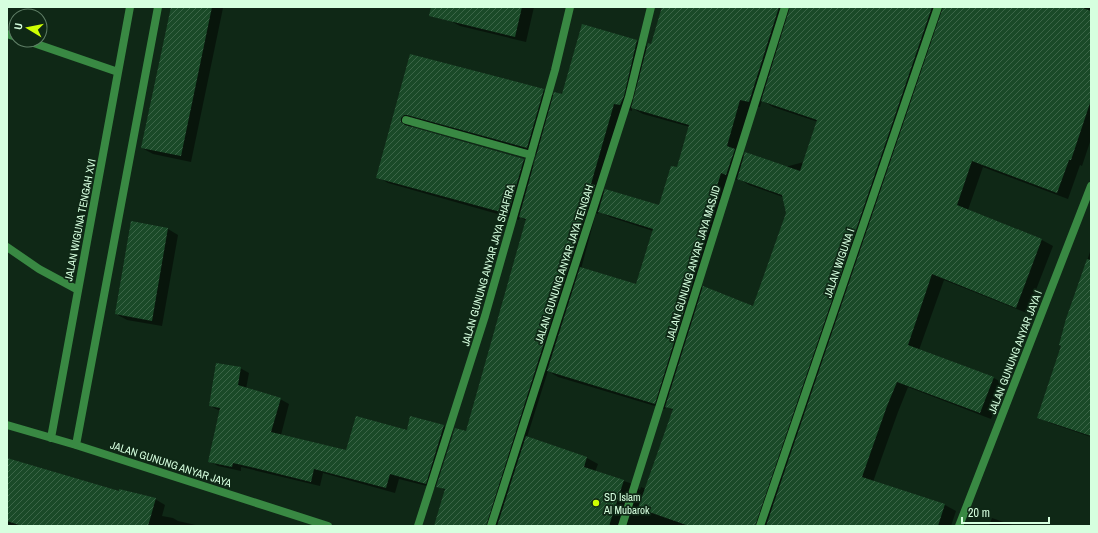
<svg xmlns="http://www.w3.org/2000/svg" width="1098" height="533" viewBox="0 0 1098 533" font-family="'Archivo Narrow',sans-serif">
<style>
.shadow{fill:#0007;fill-rule:evenodd}
.building{fill:url(#building-hatch)}
.lines{fill:none;stroke-linecap:round;stroke-linejoin:round}
.street{stroke:#398943;stroke-width:8}
.poi-dot{fill:#cfff02;stroke:#0f2816;stroke-width:1.5}
.labels{text-anchor:middle;stroke-width:3.5;stroke-linejoin:round;paint-order:stroke}
.street-label{font-size:11px;fill:#d6ffdf;stroke:#0f2816}
.poi-label{font-size:11px;fill:#d6ffdf;stroke:#0f2816;text-anchor:start}
</style>
<defs>
<pattern id="building-hatch" width="6" height="6" patternUnits="userSpaceOnUse"><rect width="6" height="6" fill="#1a4a28"/><path d="M-1 1l2-2M0 6l6-6M5 7l2-2" fill="none" stroke="#3b6547"/></pattern>
</defs>
<rect width="100%" height="100%" fill="#0f2816"/>
<path class="shadow" d="M 172,7 L 220,7 L 223,8 L 191,162 L 153,154 L 142,148 Z
M 453,7 L 534,7 L 526,42 L 460,26 L 449,20 Z
M 663,7 L 1091,7 L 1091,139 L 1082,166 L 1080,165 L 1068,199 L 983,167 L 968,210 L 1042,240 L 1053,246 L 1027,313 L 944,280 L 919,350 L 994,378 L 1004,384 L 991,419 L 908,387 L 898,412 L 873,482 L 945,505 L 956,511 L 951,526 L 435,526 L 446,491 L 438,486 L 467,432 L 527,221 L 520,217 L 519,220 L 388,183 L 378,177 L 411,55 L 543,90 L 554,96 L 562,96 L 583,25 L 637,41 L 648,47 L 651,45 ZM 762,100 L 773,107 L 818,122 L 804,162 L 785,167 L 745,156 L 737,151 L 751,105 L 760,107 ZM 632,108 L 643,114 L 690,127 L 677,168 L 660,207 L 605,192 L 602,190 L 625,109 L 632,111 ZM 419,120 L 538,154 L 534,166 L 524,160 L 412,128 L 411,125 ZM 732,178 L 737,180 L 738,178 L 749,185 L 783,197 L 787,213 L 754,307 L 699,286 ZM 599,211 L 610,217 L 653,231 L 637,285 L 581,269 L 596,213 L 598,214 ZM 548,371 L 558,377 L 665,409 L 666,406 L 674,411 L 646,489 L 641,487 L 640,490 L 630,483 L 595,472 L 598,464 L 587,458 L 527,437 Z
M 168,229 L 178,235 L 162,326 L 127,320 L 116,314 Z
M 1091,249 L 1091,437 L 1050,423 L 1039,417 L 1062,346 L 1067,320 Z
M 240,368 L 249,373 L 246,389 L 280,399 L 289,404 L 281,435 L 347,451 L 408,432 L 411,417 L 444,426 L 453,431 L 435,488 L 399,479 L 395,493 L 323,473 L 320,486 L 241,467 L 241,471 L 218,466 L 209,461 L 220,411 L 210,406 Z
M 7,459 L 83,526 L 15,526 L 7,524 Z
M 155,499 L 165,505 L 162,516 L 173,518 L 178,521 L 200,526 L 113,526 Z
M 992,518 L 1015,526 L 989,526 Z"/>
<path class="building" d="M 171,7 L 212,7 L 181,156 L 141,148 Z
M 431,7 L 522,7 L 515,37 L 429,16 Z
M 662,7 L 779,7 L 749,102 L 740,100 L 727,146 L 735,149 L 726,175 L 721,173 L 689,280 L 693,281 L 655,404 L 547,371 L 580,267 L 636,284 L 653,229 L 598,212 L 605,189 L 659,205 L 671,166 L 677,167 L 689,125 L 631,108 L 648,43 L 651,44 Z
M 790,7 L 932,7 L 755,526 L 689,526 L 638,508 L 673,409 L 665,407 L 703,286 L 753,306 L 786,213 L 782,195 L 737,179 L 745,152 L 800,171 L 817,120 L 761,101 Z
M 943,7 L 1080,7 L 1091,11 L 1091,100 L 1071,160 L 1069,160 L 1057,193 L 972,161 L 957,205 L 1042,239 L 1016,308 L 932,274 L 908,345 L 994,377 L 980,413 L 897,382 L 887,406 L 862,477 L 945,504 L 938,526 L 766,526 Z
M 582,24 L 637,40 L 624,96 L 620,105 L 614,104 L 591,184 L 595,185 L 587,208 L 585,208 L 569,264 L 486,526 L 434,526 L 445,489 L 436,487 L 455,428 L 466,431 L 526,219 L 519,217 L 554,92 L 562,94 Z
M 410,54 L 544,89 L 527,148 L 407,115 L 404,115 L 401,118 L 401,122 L 405,125 L 524,159 L 508,214 L 376,178 Z
M 131,221 L 168,228 L 152,321 L 115,314 Z
M 1087,259 L 1091,260 L 1091,436 L 1037,418 L 1061,346 L 1059,345 L 1066,319 Z
M 216,363 L 241,367 L 238,385 L 281,398 L 271,432 L 346,450 L 356,416 L 407,430 L 410,416 L 444,425 L 426,484 L 390,474 L 386,488 L 314,469 L 311,482 L 255,468 L 233,463 L 232,467 L 208,462 L 220,408 L 209,406 Z
M 526,436 L 587,457 L 584,467 L 624,480 L 609,526 L 497,526 Z
M 7,458 L 119,491 L 119,489 L 156,498 L 148,526 L 22,526 L 7,521 Z"/>
<g class="lines">
<path class="street" d="M 7,34 L 16,37
M 25,40 L 118,72
M 406,120 L 531,155
M 7,247 L 39,269 L 78,290
M 7,425 L 76,445 L 328,526
M 51,438 L 130,7
M 76,445 L 158,7
M 418,526 L 485,316 L 555,70 L 570,7
M 491,526 L 629,97 L 651,7
M 622,526 L 785,7
M 760,526 L 938,7
M 959,526 L 1091,186"/>
</g>
<circle class="poi-dot" cx="596" cy="503" r="4"/>
<g class="labels">
<g class="street-label">
<text transform="translate(80 220) rotate(-79)" y="4">JALAN WIGUNA TENGAH XVI</text>
<text transform="translate(693 263) rotate(-73)" y="4">JALAN GUNUNG ANYAR JAYA MASJID</text>
<text transform="translate(839 263) rotate(-71)" y="4">JALAN WIGUNA I</text>
<text transform="translate(564 264) rotate(-72)" y="4">JALAN GUNUNG ANYAR JAYA TENGAH</text>
<text transform="translate(488 265) rotate(-74)" y="4">JALAN GUNUNG ANYAR JAYA SHAFIRA</text>
<text transform="translate(1015 352) rotate(-69)" y="4">JALAN GUNUNG ANYAR JAYA I</text>
<text transform="translate(171 464) rotate(18)" y="4">JALAN GUNUNG ANYAR JAYA</text>
</g>
<g class="poi-label">
<text x="604" y="501">SD Islam<tspan x="604" dy="13">Al Mubarok</tspan></text>
</g>
</g>
<rect width="1098" height="533" fill="none" stroke="#d6ffdf" stroke-width="16"/>
<g transform="translate(28 28) rotate(280)"><circle r="19" fill="#0f2816" stroke="#5f7e66"/>
<path d="M0-3L7 15L0 10L-7 15Z" fill="#cfff02"/>
<text y="-6" font-size="11" font-weight="bold" text-anchor="middle" fill="#d6ffdf">U</text>
</g>
<path d="M962 517v6h87v-6" fill="none" stroke="#d6ffdf" stroke-width="2"/>
<text x="968" y="517" font-size="12" fill="#d6ffdf" stroke="#0f2816" stroke-width="3" paint-order="stroke">20 m</text>
</svg>
